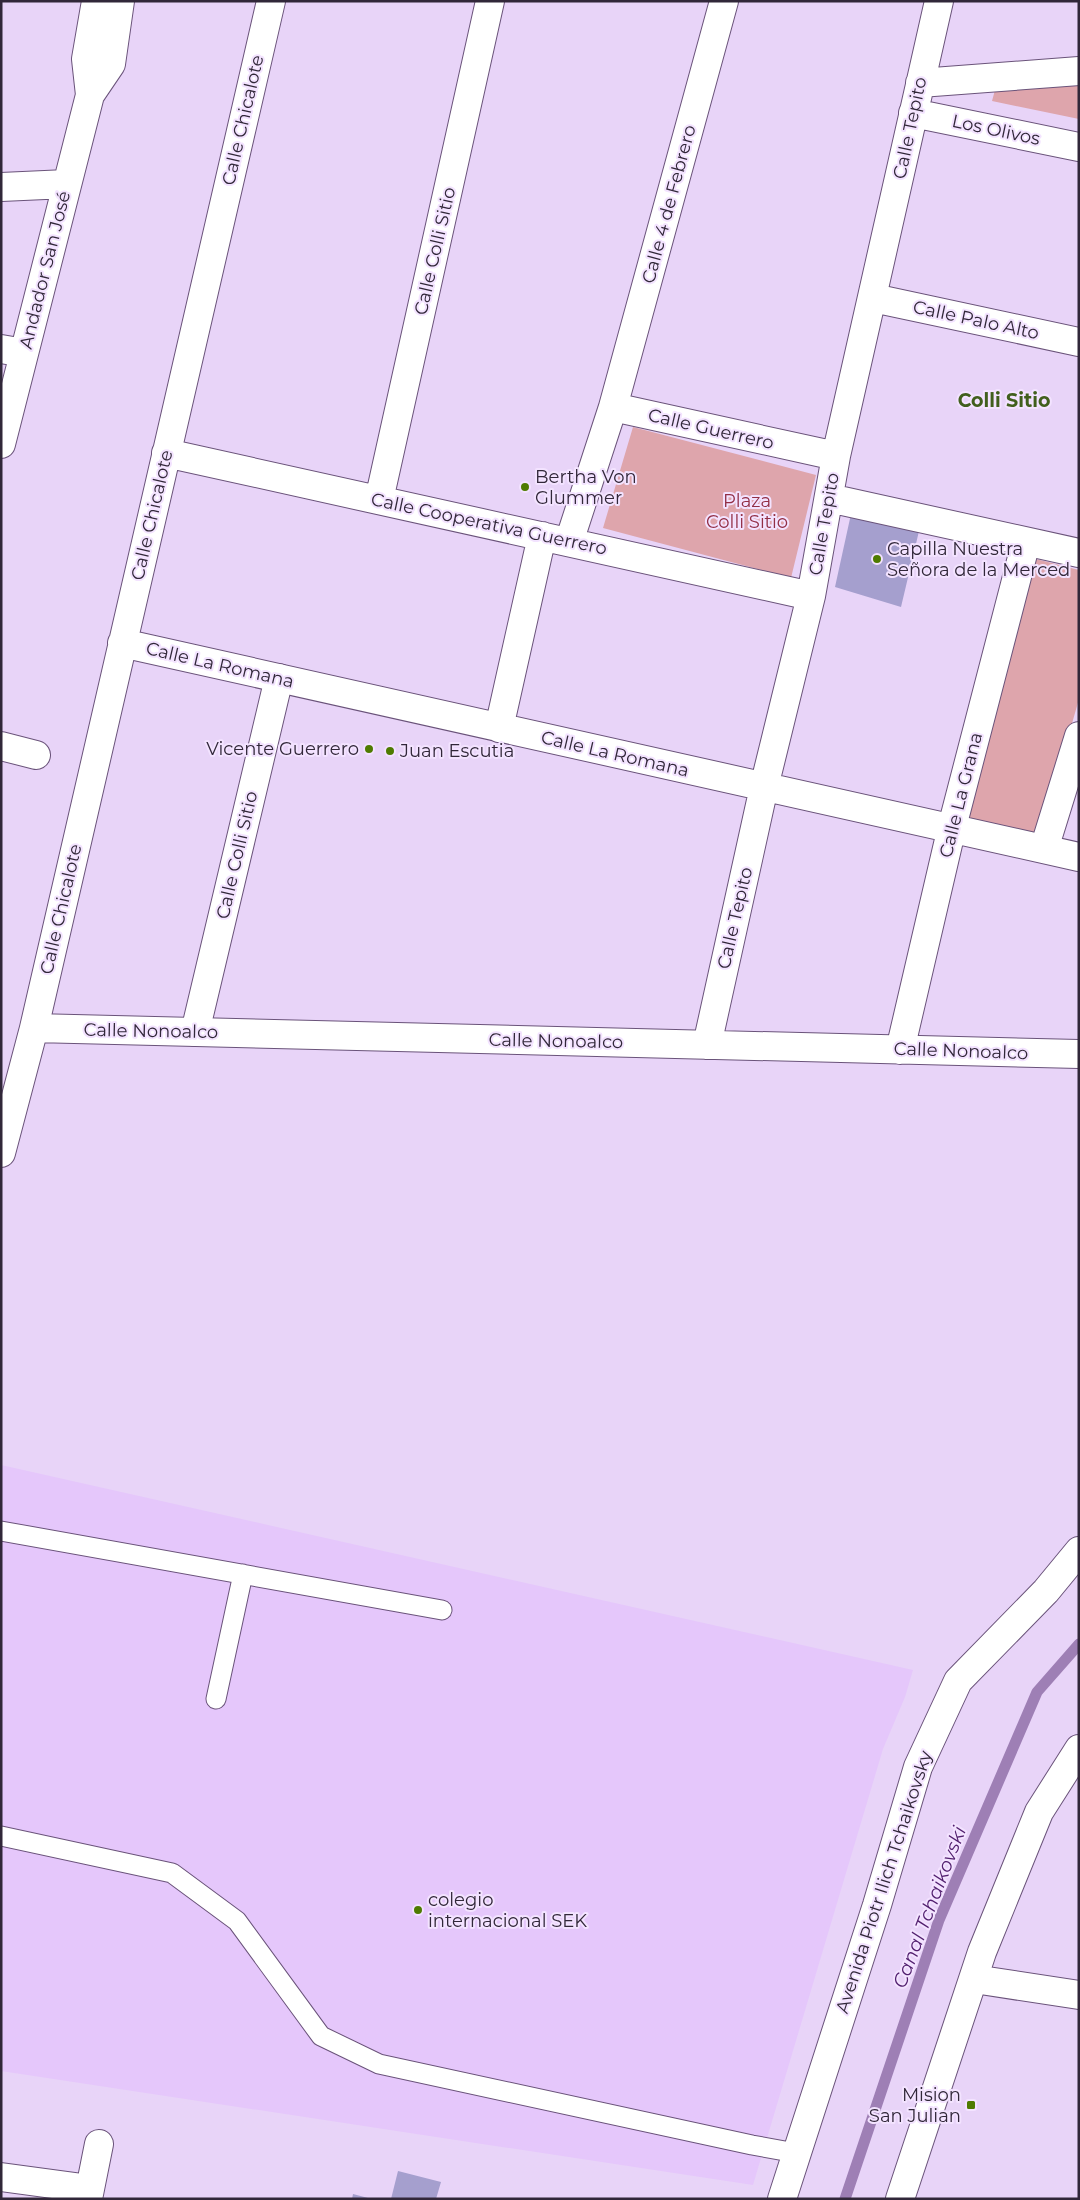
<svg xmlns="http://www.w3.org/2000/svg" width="1080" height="2200" viewBox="0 0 1080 2200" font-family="Montserrat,sans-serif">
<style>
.built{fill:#e5c7fb}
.green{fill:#dea5ac}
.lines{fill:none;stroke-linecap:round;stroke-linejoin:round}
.stream{stroke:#9e7fb5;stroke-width:11}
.building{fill:#a59fce}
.service-casing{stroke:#6a537a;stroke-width:21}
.pedestrian-casing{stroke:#6a537a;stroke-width:30}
.minor-casing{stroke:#6a537a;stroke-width:30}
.tertiary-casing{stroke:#6a537a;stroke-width:30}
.service{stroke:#fff;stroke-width:19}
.pedestrian{stroke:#fff;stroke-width:28}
.minor{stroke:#fff;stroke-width:28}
.tertiary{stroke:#fff;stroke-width:28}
.poi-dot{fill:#4e7b00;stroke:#f3e3ff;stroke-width:2}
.labels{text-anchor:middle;stroke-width:4;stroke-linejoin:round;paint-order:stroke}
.street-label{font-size:18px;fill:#312739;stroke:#f3e3ff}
.poi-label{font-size:18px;fill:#312739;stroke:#f3e3ff;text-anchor:start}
.park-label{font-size:18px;fill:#912e45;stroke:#f3e3ff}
.neighbourhood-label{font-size:19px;font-weight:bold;fill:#415f1d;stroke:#f3e3ff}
.water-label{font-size:19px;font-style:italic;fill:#52206f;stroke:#f3e3ff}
</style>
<rect width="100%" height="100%" fill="#e8d4f8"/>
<path class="built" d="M 1,1465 L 913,1670 L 905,1697 L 883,1749 L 753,2185 L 1,2071 Z"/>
<path class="green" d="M 1079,82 L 1079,119 L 992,101 L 995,90 Z
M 633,427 L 816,475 L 791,578 L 603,528 Z
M 1036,559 L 1079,570 L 1079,699 L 1040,835 L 966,817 Z"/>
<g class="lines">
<path class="stream" d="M 845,2199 L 939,1920 L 1037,1692 L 1079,1644"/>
</g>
<path class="building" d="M 851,514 L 919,531 L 901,607 L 835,587 Z
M 398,2171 L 441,2182 L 436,2199 L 391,2199 Z
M 353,2194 L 368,2198 L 368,2199 L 352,2199 Z"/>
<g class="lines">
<g class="service-casing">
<path id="service" d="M 1,1531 L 442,1610
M 216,1699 L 243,1574
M 1,1836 L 172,1873 L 237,1921 L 321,2036 L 379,2064 L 752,2145 L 796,2153"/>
</g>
<g class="pedestrian-casing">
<path id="pedestrian" d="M 195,1032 L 279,678"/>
</g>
<g class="minor-casing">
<path id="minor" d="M 920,83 L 1079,71
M 90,95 L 86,59 L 96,1
M 913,113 L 1079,147
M 1,187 L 67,184
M 873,298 L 1079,342
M 1,349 L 24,353
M 613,407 L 724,1
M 1,444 L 90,95 L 111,64 L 120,1
M 166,453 L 811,596
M 829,498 L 1079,553
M 379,500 L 490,1
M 569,542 L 613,407 L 836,456
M 122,643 L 1079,857
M 499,728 L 542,536
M 1,746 L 36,755
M 1044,849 L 1079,736
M 34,1028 L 1079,1054
M 707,1045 L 764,787 L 811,596 L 836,456 L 939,1
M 900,1050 L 952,827 L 1026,542
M 1,1153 L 34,1028 L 271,1
M 974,1979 L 1079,1995
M 1,2177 L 90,2189
M 88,2199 L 99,2144"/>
</g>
<g class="tertiary-casing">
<path id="tertiary" d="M 782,2199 L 877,1905 L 918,1767 L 958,1681 L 1046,1591 L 1079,1551
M 900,2199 L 982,1952 L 1039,1812 L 1079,1749"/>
</g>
<use href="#service" class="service"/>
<use href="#pedestrian" class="pedestrian"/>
<use href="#minor" class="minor"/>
<use href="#tertiary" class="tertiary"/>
</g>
<g class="poi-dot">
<circle cx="525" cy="487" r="5"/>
<circle cx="877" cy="559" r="5"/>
<circle cx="369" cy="749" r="5"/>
<circle cx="390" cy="751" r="5"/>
<circle cx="418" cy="1910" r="5"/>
<rect x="966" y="2100" width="10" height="10" rx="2.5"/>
</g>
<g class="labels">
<g class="street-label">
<text transform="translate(243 120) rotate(-77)" y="6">Calle Chicalote</text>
<text transform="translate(910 128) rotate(-78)" y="6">Calle Tepito</text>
<text transform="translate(996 130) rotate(12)" y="6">Los Olivos</text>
<text transform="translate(669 204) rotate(-75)" y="6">Calle 4 de Febrero</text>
<text transform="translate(435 251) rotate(-77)" y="6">Calle Colli Sitio</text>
<text transform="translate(45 270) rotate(-76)" y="6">Andador San José</text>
<text transform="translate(976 320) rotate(12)" y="6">Calle Palo Alto</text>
<text transform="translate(711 429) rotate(13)" y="6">Calle Guerrero</text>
<text transform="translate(152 515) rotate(-77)" y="6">Calle Chicalote</text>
<text transform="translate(489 524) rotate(12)" y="6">Calle Cooperativa Guerrero</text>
<text transform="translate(824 524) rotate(-80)" y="6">Calle Tepito</text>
<text transform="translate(220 665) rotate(13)" y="6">Calle La Romana</text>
<text transform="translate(615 754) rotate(13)" y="6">Calle La Romana</text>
<text transform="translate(961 795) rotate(-76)" y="6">Calle La Grana</text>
<text transform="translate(237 855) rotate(-77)" y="6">Calle Colli Sitio</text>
<text transform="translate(61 909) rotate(-77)" y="6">Calle Chicalote</text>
<text transform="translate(735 918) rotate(-77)" y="6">Calle Tepito</text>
<text transform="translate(151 1031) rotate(1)" y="6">Calle Nonoalco</text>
<text transform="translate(556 1041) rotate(1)" y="6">Calle Nonoalco</text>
<text transform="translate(961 1051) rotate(2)" y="6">Calle Nonoalco</text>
<text transform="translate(884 1882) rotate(-72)" y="6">Avenida Piotr Ilich Tchaikovsky</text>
</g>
<g class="poi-label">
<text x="535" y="483">Bertha Von<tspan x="535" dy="21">Glummer</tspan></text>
<text x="887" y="555">Capilla Nuestra<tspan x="887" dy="21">Señora de la Merced</tspan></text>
<text x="359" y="755" text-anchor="end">Vicente Guerrero</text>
<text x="400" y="757">Juan Escutia</text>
<text x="428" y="1906">colegio<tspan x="428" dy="21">internacional SEK</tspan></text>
<text x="961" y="2101" text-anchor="end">Mision<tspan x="961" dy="21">San Julian</tspan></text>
</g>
<g class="park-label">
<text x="747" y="507">Plaza<tspan x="747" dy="21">Colli Sitio</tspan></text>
</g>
<g class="neighbourhood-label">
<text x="1004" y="407">Colli Sitio</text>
</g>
<g class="water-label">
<text transform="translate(929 1907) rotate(-69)" y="7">Canal Tchaikovski</text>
</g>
</g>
<rect width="1080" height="2200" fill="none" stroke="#312739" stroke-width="5"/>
</svg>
